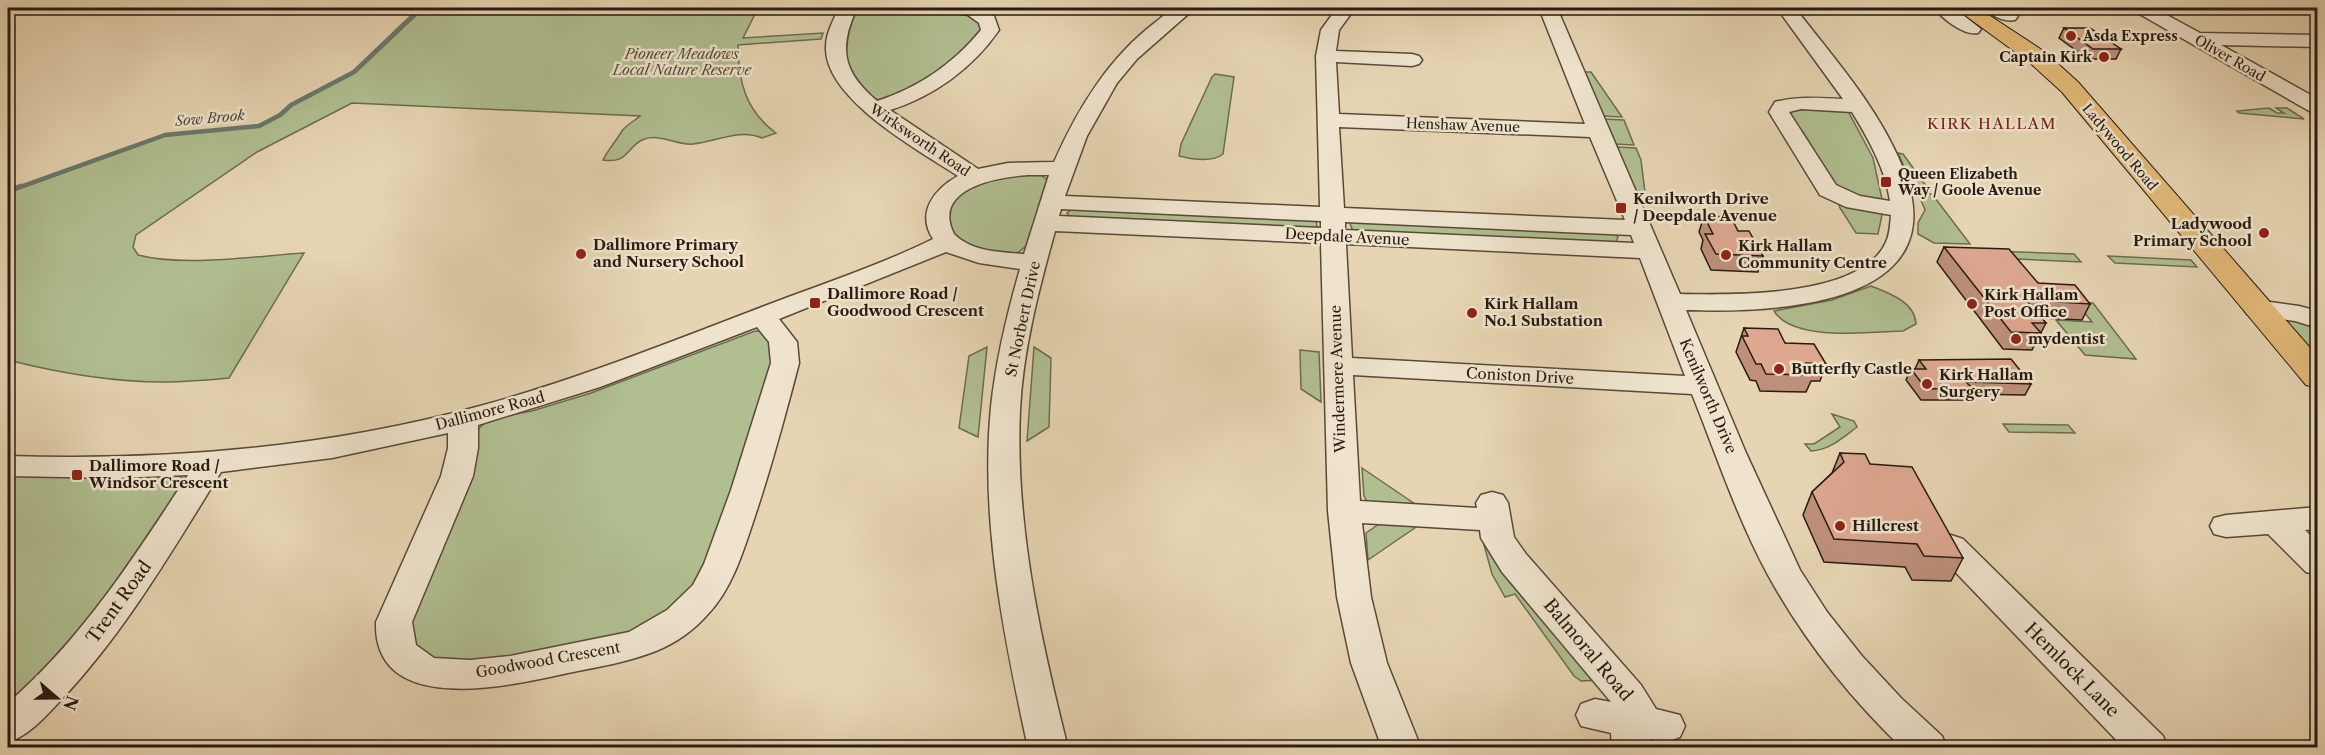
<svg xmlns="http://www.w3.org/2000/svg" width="2325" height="755" viewBox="0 0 2325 755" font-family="'Libre Caslon Text',serif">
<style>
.green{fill:#b0be90;stroke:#6c6c50;stroke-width:1.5}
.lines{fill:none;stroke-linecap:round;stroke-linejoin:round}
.stream-far1{stroke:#6a796d;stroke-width:4.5}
.stream{stroke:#6a796d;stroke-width:5}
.minor-casing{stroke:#584939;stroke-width:3}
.major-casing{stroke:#281b11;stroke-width:2}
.minor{fill:#efe3cd;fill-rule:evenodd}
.major{fill:#e3ba79;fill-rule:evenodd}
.wall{fill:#be907c;stroke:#281b11;stroke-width:1.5}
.building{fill:#dda790;stroke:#281b11;stroke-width:1.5}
.poi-dot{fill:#8f2418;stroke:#efe3cd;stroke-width:2}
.labels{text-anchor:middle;stroke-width:5;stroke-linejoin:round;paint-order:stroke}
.far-poi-label{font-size:14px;font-weight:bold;fill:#281b11;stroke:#efe3cd;text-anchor:start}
.far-park-label{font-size:14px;font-style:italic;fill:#514c37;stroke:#efe3cd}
.far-street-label{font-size:14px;fill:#281b11;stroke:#efe3cd}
.far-water-label{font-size:14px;font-style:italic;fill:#494a3f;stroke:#efe3cd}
.far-quarter-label{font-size:15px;letter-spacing:1.5px;fill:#7a1f14;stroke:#efe3cd}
.poi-label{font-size:15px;font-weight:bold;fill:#281b11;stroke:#efe3cd;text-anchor:start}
.street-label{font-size:15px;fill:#281b11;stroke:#efe3cd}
.near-street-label{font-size:18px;fill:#281b11;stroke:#efe3cd}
</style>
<rect width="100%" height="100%" fill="#e6d4b2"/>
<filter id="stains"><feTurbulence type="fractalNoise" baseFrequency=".00333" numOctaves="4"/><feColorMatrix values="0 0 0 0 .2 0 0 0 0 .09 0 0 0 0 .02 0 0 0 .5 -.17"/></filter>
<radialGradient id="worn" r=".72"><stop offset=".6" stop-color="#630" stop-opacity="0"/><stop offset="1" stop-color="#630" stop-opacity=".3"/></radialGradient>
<path class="green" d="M 424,8 L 763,8 L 754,16 L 743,38 L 823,33 L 821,39 L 738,45 C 738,82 746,111 776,133 L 762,138 C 739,128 716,142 693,144 C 678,146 658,132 642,140 C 626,148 628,164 603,160 C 608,150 616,141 622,131 C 626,125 636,120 640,116 L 352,103 L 257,152 L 136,235 L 133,247 L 138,255 C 184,267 255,256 304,253 L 229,378 C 207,380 186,382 164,382 C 111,382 59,373 8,360 L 8,193 L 168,135 L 259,127 L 285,113 L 292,105 L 356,72 Z
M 854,8 L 947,8 L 977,17 L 986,30 L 931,84 L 890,100 L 878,100 L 868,97 L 846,69 L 844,26 Z
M 1584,72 L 1591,72 L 1622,117 L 1602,116 Z
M 1215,74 L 1234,77 L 1223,154 C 1212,163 1191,159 1179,156 L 1181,144 L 1212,77 Z
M 1792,106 L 1848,111 L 1873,158 L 1882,199 L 1849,197 L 1822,172 L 1824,167 L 1803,132 L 1794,127 L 1786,111 Z
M 2269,108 L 2277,113 L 2284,113 L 2276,108 L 2287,108 L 2304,119 L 2239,113 L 2237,111 Z
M 1603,119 L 1624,120 L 1634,145 L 1614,144 Z
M 1616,147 L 1636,148 L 1641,160 L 1645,192 L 1633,190 Z
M 1898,153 L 1903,154 L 1929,190 L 1914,189 Z
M 1038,173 L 1049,181 L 1029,243 L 1019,252 L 1006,254 L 971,248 L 949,234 L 947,203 L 980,179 Z
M 1918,193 L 1932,194 L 1970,244 L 1934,243 L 1918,234 L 1918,223 L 1925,210 Z
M 1842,203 L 1880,211 L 1882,215 L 1878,234 L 1856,233 L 1840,208 L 1839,205 Z
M 1073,208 L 1316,220 L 1317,226 L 1314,229 L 1071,219 L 1067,213 Z
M 1354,221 L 1613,233 L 1618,237 L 1616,242 L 1612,244 L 1353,231 L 1350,224 Z
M 1987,251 L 2074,254 L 2081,262 L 1993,258 Z
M 2108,256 L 2191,260 L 2197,267 L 2115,263 Z
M 1871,286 C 1889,293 1915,302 1916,324 L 1903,331 C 1870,332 1793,342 1774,311 L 1832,300 Z
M 2076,302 L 2093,303 L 2136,359 L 2085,355 L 2056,320 L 2092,322 Z
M 2292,317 L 2317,326 L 2317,358 L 2286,321 Z
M 755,331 L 767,332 L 779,350 L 700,591 L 635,637 L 458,667 L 423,656 L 407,631 L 477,430 L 485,423 L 499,417 L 532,411 L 591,393 Z
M 987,347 L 978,437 L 959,428 L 969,356 Z
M 1034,347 L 1051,358 L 1049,427 L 1027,441 Z
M 1300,350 L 1319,352 L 1321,402 L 1301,389 Z
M 1832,414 L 1854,421 L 1857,427 C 1842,438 1830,450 1811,451 L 1805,444 L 1814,444 L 1840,427 Z
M 2003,424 L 2068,425 L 2075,433 L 2009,432 Z
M 1362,468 L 1418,506 L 1368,503 L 1364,496 Z
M 8,474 L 178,475 L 185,479 L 190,487 L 137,566 L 8,718 Z
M 1382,522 L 1422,523 L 1368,560 L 1366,533 Z
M 1484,545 L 1494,545 L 1602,680 L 1581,681 L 1574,676 L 1515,594 L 1505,597 L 1492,574 Z"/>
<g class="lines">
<path class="stream-far1" d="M 17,188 L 165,135 L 259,126 L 280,115 L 291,105 L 354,72 L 421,8"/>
<path class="stream" d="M 8,191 L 21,186"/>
<g class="minor-casing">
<path id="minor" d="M 839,8 L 857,8 C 838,49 843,72 877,101 C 918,88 954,63 981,30 L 979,23 L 968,15 L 951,12 L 948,8 L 980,8 L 994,16 L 999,30 C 973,68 933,97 890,110 L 978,169 L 1008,163 L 1054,162 C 1078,108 1109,57 1157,21 C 1162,17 1170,9 1176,8 C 1181,6 1189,8 1195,8 L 1137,59 L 1117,83 L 1087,136 L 1065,196 L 1320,207 L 1316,56 L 1321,30 L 1337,8 L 1355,8 L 1339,30 L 1336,51 L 1412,54 L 1419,56 L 1422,60 L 1419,64 L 1412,66 L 1336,62 L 1339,114 L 1585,124 L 1539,8 L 1557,8 L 1680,294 C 1730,295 1862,298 1886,242 C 1890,234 1890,224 1891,215 L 1846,207 L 1820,195 L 1769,112 L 1775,102 C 1798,96 1820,98 1843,99 L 1777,8 L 1795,8 C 1833,57 1878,107 1902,166 C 1961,306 1777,313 1686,310 L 1746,453 L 1800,570 L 1827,612 L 1862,656 L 1901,698 L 1942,736 L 1947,748 L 1902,748 C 1849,697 1803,639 1768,575 C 1737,518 1716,454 1692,394 L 1353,375 L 1360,501 L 1477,508 L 1476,503 L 1481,495 L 1492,492 L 1503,495 L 1508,503 L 1514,537 L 1526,554 L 1641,685 L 1656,709 L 1680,715 L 1685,726 L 1680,737 L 1666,742 L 1651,739 L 1652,748 L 1612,748 L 1611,733 L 1581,726 L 1576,715 L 1581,704 L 1595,699 L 1611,702 L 1502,572 L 1481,538 L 1480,530 L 1362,523 L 1371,597 L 1387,663 L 1421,748 L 1382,748 L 1351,663 L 1337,597 L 1328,511 L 1321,243 L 1055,231 C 1039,289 1023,349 1020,410 C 1015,524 1040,637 1068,748 L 1028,748 C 1004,637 980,521 991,407 C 996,360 1007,314 1020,269 L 979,263 L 946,252 L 779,319 L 797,342 L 799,363 C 785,417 770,472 752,525 C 742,555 731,590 708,614 C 694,630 676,643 656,651 C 628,662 598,667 568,673 C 513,685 373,719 376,622 L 441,476 L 448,448 L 448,433 L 332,458 L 221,472 C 172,551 125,632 61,700 C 46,716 29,736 8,742 L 8,703 C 82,639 135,556 188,475 L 117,478 L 8,476 L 8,456 C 167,461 327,448 480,406 C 572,381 660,346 749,312 C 810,288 874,268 933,239 C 916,213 934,189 958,176 C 920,151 824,99 826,47 C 826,33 833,21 839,8 ZM 1801,109 L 1852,112 C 1869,140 1885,168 1890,201 L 1860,196 L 1836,185 L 1789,112 ZM 1339,127 L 1590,137 L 1625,220 L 1344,208 ZM 1028,175 L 1049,175 L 1024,254 C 1000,252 972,252 954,234 C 931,188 998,177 1028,175 ZM 1061,209 L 1321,221 L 1321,228 L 1059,216 ZM 1345,222 L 1631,235 L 1634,243 L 1345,230 ZM 1346,244 L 1640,258 L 1685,376 L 1352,358 ZM 757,327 L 769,342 L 771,363 L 731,490 L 704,564 L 693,585 L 667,610 L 629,632 L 510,656 L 470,660 L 434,658 L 416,645 L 412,622 L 473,476 L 478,448 L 478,425 L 600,387 Z
M 1934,8 L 1954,8 L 1981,29 L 1978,33 C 1964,36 1943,19 1934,8 Z
M 1985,8 L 2006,8 L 2018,16 L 2015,20 C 2005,22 1992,17 1985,8 Z
M 2133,8 L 2154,8 L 2200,33 L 2318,35 L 2318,47 L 2221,45 L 2318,99 L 2318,114 L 2311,112 L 2136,12 Z
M 2256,300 L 2299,306 L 2318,311 L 2318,328 L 2295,321 L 2247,314 L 2243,308 L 2247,302 Z
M 2318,507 L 2318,529 L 2305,530 L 2318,543 L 2318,575 L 2306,572 L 2268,534 L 2226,537 L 2214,534 L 2210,526 L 2214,518 L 2226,515 Z
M 1951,535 L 1963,539 L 2163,736 L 2168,748 L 2124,748 L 1939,555 L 1934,547 L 1939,539 Z"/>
</g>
<g class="major-casing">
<path id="major" d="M 1955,8 L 1978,8 L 2045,52 L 2078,82 L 2318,357 L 2318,388 L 2306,385 L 2062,92 L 2029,62 Z"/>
</g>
<use href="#minor" class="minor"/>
<use href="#major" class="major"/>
</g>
<path class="wall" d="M 2064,28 L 2121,49 L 2116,59 L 2088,59 L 2059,38 Z
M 1704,216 L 1738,231 L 1763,256 L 1758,272 L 1711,270 L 1701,249 L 1703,240 L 1699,232 Z
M 1944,247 L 2038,283 L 2090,304 L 2082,320 L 2041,318 L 2046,323 L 2032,350 L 2003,349 L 1937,262 Z
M 1744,328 L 1785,343 L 1826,364 L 1820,381 L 1811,381 L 1806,392 L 1760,391 L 1756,381 L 1750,380 L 1736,352 Z
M 1919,360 L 2031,384 L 2025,395 L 1969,394 L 1966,400 L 1921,400 L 1906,380 L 1911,369 L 1915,369 Z
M 1840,453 L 1870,464 L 1963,558 L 1951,581 L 1912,580 L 1905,567 L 1824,562 L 1803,515 L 1812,492 L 1832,473 Z"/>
<path class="building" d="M 2064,28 L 2090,28 L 2121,49 L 2093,49 Z
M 1704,216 L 1731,217 L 1738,231 L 1749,231 L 1763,256 L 1716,254 L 1705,234 L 1713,234 Z
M 1944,247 L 2009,249 L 2038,283 L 2075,285 L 2090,304 L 2026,300 L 2046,323 L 2032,323 L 2041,333 L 2011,332 Z
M 1744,328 L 1778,329 L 1785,343 L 1814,344 L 1826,364 L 1806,363 L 1813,375 L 1766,374 L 1761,364 L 1756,364 L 1742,336 L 1748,336 Z
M 2011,359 L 2031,384 L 1966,382 L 1972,388 L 1926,389 L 1911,369 L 1926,369 L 1919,360 Z
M 1840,453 L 1865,454 L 1870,464 L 1912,467 L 1963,558 L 1924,556 L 1917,544 L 1834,539 L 1812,492 L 1844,462 Z"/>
<g class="poi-dot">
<circle cx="2071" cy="36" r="6"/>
<circle cx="2104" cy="57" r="6"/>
<rect x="1880" y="176" width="12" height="12" rx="3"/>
<rect x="1615" y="202" width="12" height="12" rx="3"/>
<circle cx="2264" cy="233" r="6"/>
<circle cx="581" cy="254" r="6"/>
<circle cx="1726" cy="255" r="6"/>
<rect x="809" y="297" width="12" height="12" rx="3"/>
<circle cx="1972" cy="304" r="6"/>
<circle cx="1472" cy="313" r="6"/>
<circle cx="2016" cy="339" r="6"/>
<circle cx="1779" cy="369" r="6"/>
<circle cx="1927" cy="384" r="6"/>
<rect x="71" y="469" width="12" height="12" rx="3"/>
<circle cx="1840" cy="526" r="6"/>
</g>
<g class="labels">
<g class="far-poi-label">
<text x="2083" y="41">Asda Express</text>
<text x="2092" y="62" text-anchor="end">Captain Kirk</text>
<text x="1898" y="179">Queen Elizabeth<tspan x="1898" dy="16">Way / Goole Avenue</tspan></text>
</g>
<g class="far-park-label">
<text x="682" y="59">Pioneer Meadows<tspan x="682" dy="16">Local Nature Reserve</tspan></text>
</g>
<g class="far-street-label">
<text transform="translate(2230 58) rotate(30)" y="5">Oliver Road</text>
<text transform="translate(1463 125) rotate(2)" y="5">Henshaw Avenue</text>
<text transform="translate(920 140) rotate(34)" y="5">Wirksworth Road</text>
<text transform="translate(2120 147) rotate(50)" y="5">Ladywood Road</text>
</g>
<g class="far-water-label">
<text transform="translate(210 118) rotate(-5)" y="5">Sow Brook</text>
</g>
<g class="far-quarter-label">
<text x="1992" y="129">KIRK HALLAM</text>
</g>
<g class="poi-label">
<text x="1633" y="204">Kenilworth Drive<tspan x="1633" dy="17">/ Deepdale Avenue</tspan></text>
<text x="2252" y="229" text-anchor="end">Ladywood<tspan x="2252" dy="17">Primary School</tspan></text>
<text x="593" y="250">Dallimore Primary<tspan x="593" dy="17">and Nursery School</tspan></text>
<text x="1738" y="251">Kirk Hallam<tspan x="1738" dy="17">Community Centre</tspan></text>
<text x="827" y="299">Dallimore Road /<tspan x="827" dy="17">Goodwood Crescent</tspan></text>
<text x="1984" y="300">Kirk Hallam<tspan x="1984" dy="17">Post Office</tspan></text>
<text x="1484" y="309">Kirk Hallam<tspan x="1484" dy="17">No.1 Substation</tspan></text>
<text x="2028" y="344">mydentist</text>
<text x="1791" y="374">Butterfly Castle</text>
<text x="1939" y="380">Kirk Hallam<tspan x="1939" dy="17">Surgery</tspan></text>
<text x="89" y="471">Dallimore Road /<tspan x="89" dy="17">Windsor Crescent</tspan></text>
<text x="1852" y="531">Hillcrest</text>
</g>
<g class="street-label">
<text transform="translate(1347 237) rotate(3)" y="5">Deepdale Avenue</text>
<text transform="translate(1023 319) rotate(-78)" y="5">St Norbert Drive</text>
<text transform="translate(1520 376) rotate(3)" y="5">Coniston Drive</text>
<text transform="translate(1338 379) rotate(-92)" y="5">Windermere Avenue</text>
<text transform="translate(1708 396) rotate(67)" y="5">Kenilworth Drive</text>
<text transform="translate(490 411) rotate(-15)" y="5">Dallimore Road</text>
<text transform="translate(548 660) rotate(-10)" y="5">Goodwood Crescent</text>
</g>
<g class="near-street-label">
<text transform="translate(119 602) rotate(-54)" y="6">Trent Road</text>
<text transform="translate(1588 650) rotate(50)" y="6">Balmoral Road</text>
<text transform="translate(2072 670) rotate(45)" y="6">Hemlock Lane</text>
</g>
</g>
<rect width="2325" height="755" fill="none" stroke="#e6d4b2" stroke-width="30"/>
<rect x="9" y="9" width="2307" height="737" fill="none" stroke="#281b11" stroke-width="3"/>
<rect x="15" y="15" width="2295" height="725" fill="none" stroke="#281b11" stroke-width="1.5"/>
<g transform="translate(57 698) rotate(110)" stroke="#efe3cd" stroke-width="4.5" paint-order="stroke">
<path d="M0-4.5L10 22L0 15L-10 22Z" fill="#281b11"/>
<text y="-9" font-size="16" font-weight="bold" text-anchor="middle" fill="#281b11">N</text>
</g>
<rect width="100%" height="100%" filter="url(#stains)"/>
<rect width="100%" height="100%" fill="url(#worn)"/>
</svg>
